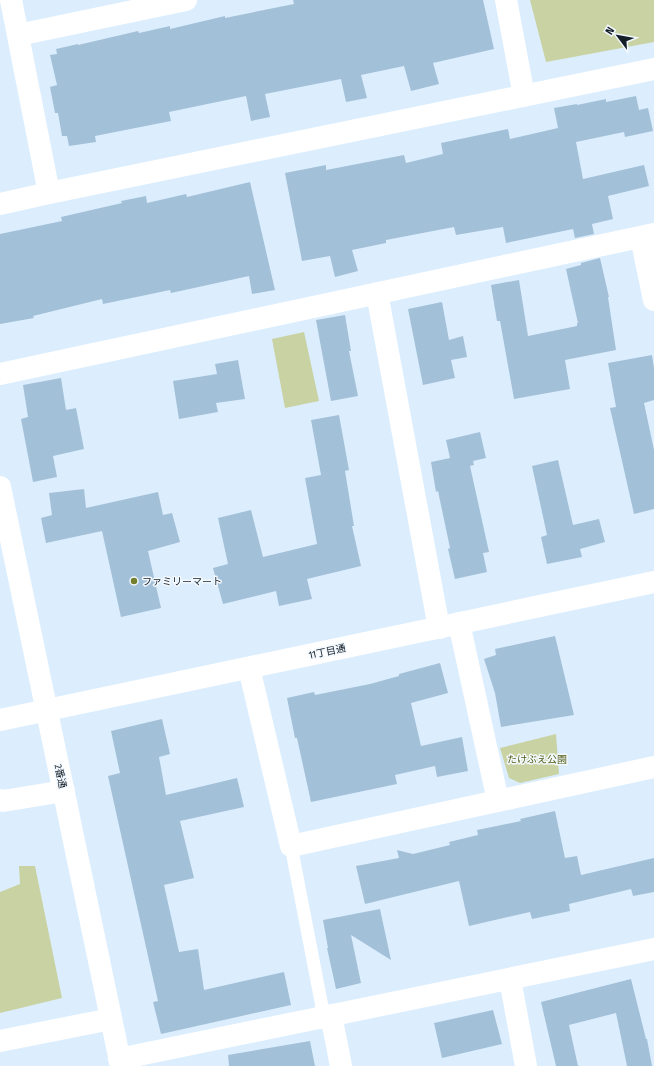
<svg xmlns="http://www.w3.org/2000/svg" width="654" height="1066" viewBox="0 0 654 1066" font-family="'Fira Sans Condensed','Noto Sans JP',sans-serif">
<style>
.green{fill:#c9d2a2}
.building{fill:#a3c0d9}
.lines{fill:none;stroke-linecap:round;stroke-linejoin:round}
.service{stroke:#fff;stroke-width:13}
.minor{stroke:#fff;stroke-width:22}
.tertiary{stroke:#fff;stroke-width:22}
.secondary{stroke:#fff;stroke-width:22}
.poi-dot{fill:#737f2c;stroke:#f3f9fe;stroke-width:1.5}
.labels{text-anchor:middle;stroke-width:3;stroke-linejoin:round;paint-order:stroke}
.poi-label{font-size:10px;fill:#131e27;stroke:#f3f9fe;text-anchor:start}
.street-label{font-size:10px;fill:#131e27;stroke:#f3f9fe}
.park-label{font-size:10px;fill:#535d12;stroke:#f3f9fe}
</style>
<rect width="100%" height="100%" fill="#dceefd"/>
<path class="green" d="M 530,0 L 654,0 L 654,42 L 546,62 Z
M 304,332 L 319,401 L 285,408 L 272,339 Z
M 556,734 L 559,774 L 520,783 L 509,778 L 500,748 Z
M 19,866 L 35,866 L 62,998 L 0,1013 L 0,892 L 20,884 Z"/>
<path class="building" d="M 293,0 L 483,0 L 494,49 L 433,63 L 439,84 L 411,91 L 404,66 L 361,75 L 367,98 L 346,102 L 341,79 L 265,94 L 270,117 L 251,121 L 246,96 L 169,112 L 171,121 L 95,136 L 96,142 L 69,146 L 67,136 L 62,136 L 58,113 L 55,113 L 50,87 L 57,85 L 50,55 L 57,54 L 56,49 L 78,44 L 78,45 L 138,31 L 139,33 L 170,26 L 170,29 L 225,16 L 225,18 L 294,4 Z
M 636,96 L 639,110 L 648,108 L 653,131 L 625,137 L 624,132 L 576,142 L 583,179 L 644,165 L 649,186 L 608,196 L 613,219 L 592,224 L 594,234 L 575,238 L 573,229 L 506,243 L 503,227 L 456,235 L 454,227 L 386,240 L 386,243 L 352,250 L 358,271 L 335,277 L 330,256 L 302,261 L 285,173 L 326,165 L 326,170 L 404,155 L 406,163 L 443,154 L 441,143 L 508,129 L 510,139 L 558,128 L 554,108 L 577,104 L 577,105 L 606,99 L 606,102 Z
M 250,182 L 275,290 L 252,294 L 249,276 L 171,293 L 170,290 L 103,304 L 102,299 L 33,316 L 34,318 L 0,324 L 0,234 L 62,221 L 61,217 L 122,203 L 121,201 L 146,196 L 147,203 L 186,194 L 187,197 Z
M 600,258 L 609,297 L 608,297 L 616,350 L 565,360 L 570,389 L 514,399 L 500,321 L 497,321 L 491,285 L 519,280 L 528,336 L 577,326 L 577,323 L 578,323 L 566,269 L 581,265 L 581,263 Z
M 442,302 L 449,340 L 463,336 L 467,357 L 451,360 L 455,378 L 423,385 L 408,309 Z
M 345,315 L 351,351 L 349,351 L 358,396 L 331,401 L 316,320 Z
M 652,355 L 654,368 L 654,400 L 644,403 L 654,450 L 654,509 L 634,514 L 610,408 L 616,407 L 608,363 Z
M 238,360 L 245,399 L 216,403 L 218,412 L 179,419 L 173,381 L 217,374 L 215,364 Z
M 61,378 L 66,410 L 76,408 L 84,449 L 53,456 L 57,477 L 33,482 L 21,419 L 28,417 L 23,385 Z
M 339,415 L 349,470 L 345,471 L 354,526 L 352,526 L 361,566 L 307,579 L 312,599 L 279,606 L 276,591 L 223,604 L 213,568 L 228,564 L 218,518 L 251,510 L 263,557 L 317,544 L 305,478 L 321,475 L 311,420 Z
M 480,432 L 486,458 L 473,461 L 474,465 L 470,466 L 489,552 L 483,553 L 487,572 L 455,579 L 448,549 L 450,548 L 438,491 L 436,492 L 431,462 L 450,458 L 446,440 Z
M 558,460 L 573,525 L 599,519 L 605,542 L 580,549 L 582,557 L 547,564 L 541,537 L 547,535 L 532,466 Z
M 84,489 L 86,508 L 158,492 L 163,515 L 172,513 L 180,542 L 148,551 L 161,608 L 121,617 L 102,531 L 46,543 L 41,518 L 52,515 L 49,493 Z
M 555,636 L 574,715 L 501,727 L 495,693 L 484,659 L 496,655 L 495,649 Z
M 440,663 L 448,693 L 411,703 L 421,746 L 462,737 L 468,771 L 437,777 L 435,766 L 395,775 L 397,784 L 311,802 L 297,738 L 295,738 L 287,698 L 314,692 L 315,695 L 370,684 L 399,676 L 399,674 Z
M 162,719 L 170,754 L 159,757 L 166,795 L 237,778 L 244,807 L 180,821 L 194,878 L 164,885 L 179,952 L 198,949 L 204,990 L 284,972 L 291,1005 L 161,1034 L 153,1002 L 158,1001 L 108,776 L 120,773 L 111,731 Z
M 555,811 L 565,858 L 577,856 L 581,875 L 654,858 L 654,892 L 633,896 L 631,889 L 569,904 L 570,911 L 532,919 L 530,912 L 469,926 L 459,881 L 365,904 L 356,866 L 399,858 L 397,850 L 413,854 L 450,845 L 449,842 L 478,835 L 477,830 L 521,821 L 520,819 Z
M 380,909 L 391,960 L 351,935 L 361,983 L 336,989 L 327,948 L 328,948 L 323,920 Z
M 631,979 L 646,1039 L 647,1039 L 652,1066 L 627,1066 L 616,1013 L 569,1025 L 578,1066 L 556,1066 L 541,1002 Z
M 493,1010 L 502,1044 L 442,1058 L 434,1023 Z
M 310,1041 L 315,1066 L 229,1066 L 228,1055 Z"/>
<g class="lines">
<path class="service" d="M 291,846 L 324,1017"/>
<path class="minor" d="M 11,0 L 49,193
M 506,0 L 524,96
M 18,35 L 186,0
M 0,204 L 49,193 L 654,69
M 641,237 L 654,300
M 377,293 L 439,628
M 0,374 L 654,234
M 459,623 L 498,801
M 249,668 L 291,846 L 654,767
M 0,800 L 3,801 L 64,791
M 510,979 L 526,1066
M 331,1015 L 341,1066
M 0,1041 L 111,1019
M 119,1059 L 654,949"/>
<path class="tertiary" d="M 0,720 L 654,582"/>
<path class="secondary" d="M 0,487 L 121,1066"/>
</g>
<circle class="poi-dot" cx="134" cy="581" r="4"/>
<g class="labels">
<g class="poi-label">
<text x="142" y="585">ファミリーマート</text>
</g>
<g class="street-label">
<text transform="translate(327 651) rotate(-12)" y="4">11丁目通</text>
<text transform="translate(61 776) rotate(78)" y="4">2番通</text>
</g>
<g class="park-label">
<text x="537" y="763">たけぶえ公園</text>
</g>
</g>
<g transform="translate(618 36) rotate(302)" stroke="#f3f9fe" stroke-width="3" paint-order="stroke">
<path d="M0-3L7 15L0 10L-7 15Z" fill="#131e27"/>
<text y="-6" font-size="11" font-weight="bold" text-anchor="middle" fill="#131e27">N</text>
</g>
</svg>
